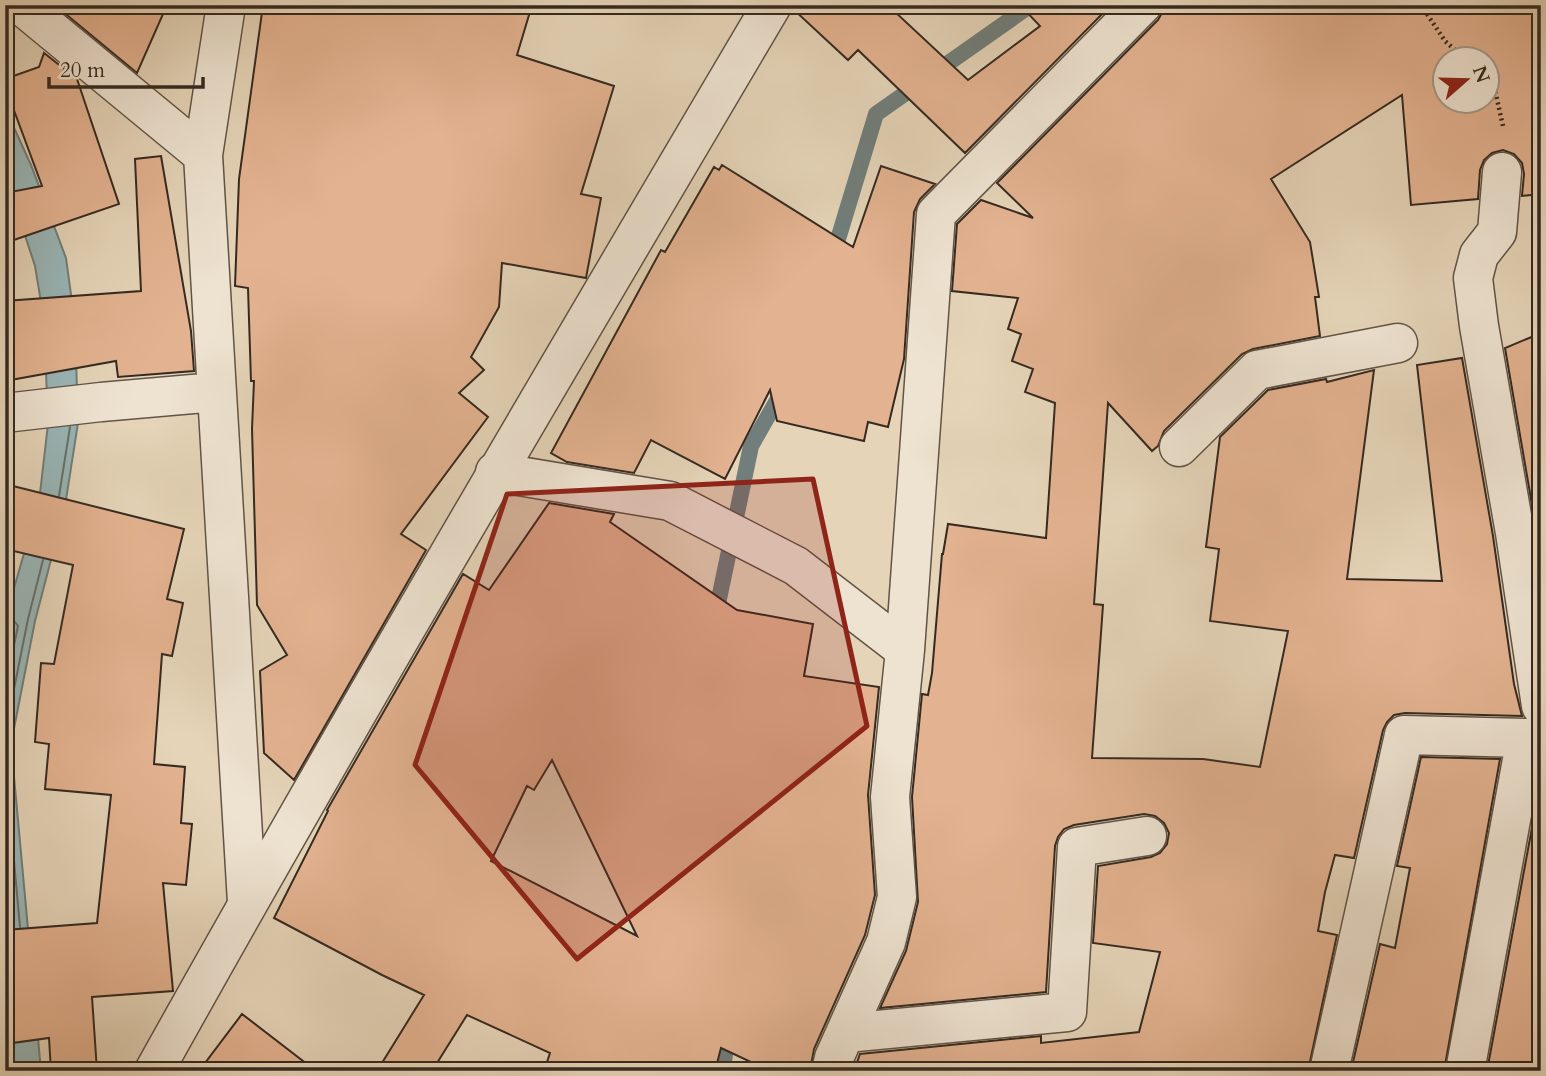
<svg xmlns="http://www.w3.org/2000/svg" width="1546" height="1076" viewBox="0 0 1546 1076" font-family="Cardo,serif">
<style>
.water{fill:#99b6b7;stroke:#717e7b;stroke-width:2}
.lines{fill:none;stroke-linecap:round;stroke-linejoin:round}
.shore{stroke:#67706c;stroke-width:2}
.stream{stroke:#717e7b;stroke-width:16}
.building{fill:#e3b290;stroke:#352a21;stroke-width:2;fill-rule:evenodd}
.minor-casing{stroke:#615447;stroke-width:41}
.tertiary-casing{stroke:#615447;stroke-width:41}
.path{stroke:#352a21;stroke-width:4.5;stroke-dasharray:2 3.5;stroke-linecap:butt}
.minor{stroke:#eee3d1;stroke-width:38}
.tertiary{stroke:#eee3d1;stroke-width:38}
.marked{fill:#8f2418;fill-opacity:0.2;stroke:#8f2418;stroke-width:5;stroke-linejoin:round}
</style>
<rect width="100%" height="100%" fill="#e5d4b8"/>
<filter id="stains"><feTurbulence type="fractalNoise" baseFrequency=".00286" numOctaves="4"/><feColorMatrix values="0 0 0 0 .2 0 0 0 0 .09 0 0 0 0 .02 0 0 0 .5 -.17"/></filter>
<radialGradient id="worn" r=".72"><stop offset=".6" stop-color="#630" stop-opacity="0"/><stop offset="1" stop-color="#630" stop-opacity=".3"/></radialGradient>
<path class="water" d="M 5,108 L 31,165 L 66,258 L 75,324 L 78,423 L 65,506 L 35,621 L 11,744 L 41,1071 L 14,1071 L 5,982 L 5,619 L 39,502 L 48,424 L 44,320 L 35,266 L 5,174 Z"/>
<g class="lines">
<path class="shore" d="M 59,496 L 70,427
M 5,623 L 15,622 L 18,626 L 5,689
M 5,734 L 28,619 L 43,560
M 5,762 L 20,927
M 5,858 L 12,928"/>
<path class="stream" d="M 832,259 L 876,114 L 1031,5
M 715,618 L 751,446 L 783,390
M 723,1071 L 728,1030"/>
</g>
<path class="building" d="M 65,5 L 167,5 L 137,73 L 62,11 Z
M 263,5 L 532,5 L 517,55 L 614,86 L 581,194 L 601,198 L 586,278 L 502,263 L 499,307 L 471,357 L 484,370 L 459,393 L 488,417 L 401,534 L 426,550 L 294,780 L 264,753 L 260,671 L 287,655 L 257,605 L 252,429 L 254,381 L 251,381 L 248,288 L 235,286 L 239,179 Z
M 794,5 L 899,5 L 894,11 L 968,80 L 1040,26 L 1020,5 L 1111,5 L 965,153 L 858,50 L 848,60 L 793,9 Z
M 1163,5 L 1541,5 L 1541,194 L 1522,196 L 1524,174 L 1522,163 L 1514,154 L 1503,150 L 1492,153 L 1484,160 L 1480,170 L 1478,199 L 1411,205 L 1402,95 L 1271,179 L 1310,242 L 1319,297 L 1315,297 L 1320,336 L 1253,349 L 1242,354 L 1164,431 L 1158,446 L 1152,451 L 1108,403 L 1094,604 L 1103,605 L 1092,758 L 1203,759 L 1260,767 L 1288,631 L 1210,621 L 1219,549 L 1206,547 L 1220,437 L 1268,390 L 1326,379 L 1327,382 L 1374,370 L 1347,579 L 1442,581 L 1417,365 L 1462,358 L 1493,536 L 1514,684 L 1522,716 L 1405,713 L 1394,715 L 1387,722 L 1383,730 L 1354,858 L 1335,855 L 1325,892 L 1318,931 L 1337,935 L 1308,1071 L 854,1071 L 860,1054 L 1041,1036 L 1041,1043 L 1139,1032 L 1160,952 L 1093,943 L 1098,866 L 1151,857 L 1160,853 L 1167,844 L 1169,833 L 1164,823 L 1155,816 L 1144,814 L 1074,825 L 1064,829 L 1058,837 L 1055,846 L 1046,992 L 880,1008 L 906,951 L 918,902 L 912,797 L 922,694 L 928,695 L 932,673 L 942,554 L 943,554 L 948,524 L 1046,538 L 1055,403 L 1025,392 L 1033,369 L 1012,361 L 1021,334 L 1008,329 L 1018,298 L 952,291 L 957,224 L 981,200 L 1033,218 L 997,183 L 1158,20 L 1163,11 ZM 1445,60 L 1487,60 L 1487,102 L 1445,102 Z
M 44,53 L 77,79 L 119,204 L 5,243 L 5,193 L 42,186 L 5,86 L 5,79 L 39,67 Z
M 161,156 L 191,331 L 194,371 L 118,377 L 116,361 L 5,381 L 5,301 L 141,291 L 135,159 Z
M 722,165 L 853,247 L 881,166 L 935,184 L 920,199 L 914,212 L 904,359 L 888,427 L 868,422 L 864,441 L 777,421 L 770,390 L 725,479 L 651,440 L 634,473 L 567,462 L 551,453 L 661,250 L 665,252 L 714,167 L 719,170 Z
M 1541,333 L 1541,557 L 1505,348 Z
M 5,484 L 184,529 L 167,599 L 183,603 L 172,656 L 162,654 L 154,764 L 185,767 L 181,823 L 192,824 L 186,885 L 163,883 L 173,991 L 92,997 L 97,1071 L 51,1071 L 49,1038 L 5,1044 L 5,930 L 97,923 L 111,795 L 45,789 L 49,744 L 35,742 L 41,663 L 54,664 L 73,565 L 5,549 Z
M 549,503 L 614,514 L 610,522 L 737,610 L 813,624 L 804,676 L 879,687 L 868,795 L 875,895 L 865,935 L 814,1049 L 810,1071 L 770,1071 L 721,1048 L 715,1071 L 544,1071 L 550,1053 L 467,1015 L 432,1071 L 377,1071 L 424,995 L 382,975 L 274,918 L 328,811 L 327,810 L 463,574 L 489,590 ZM 552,760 L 637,936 L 491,861 L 527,786 L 534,790 Z
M 1421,757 L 1500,759 L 1444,1071 L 1351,1071 L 1380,944 L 1395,948 L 1410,868 L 1397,866 Z
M 1541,779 L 1541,1071 L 1487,1071 Z
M 242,1014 L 316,1071 L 199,1071 Z"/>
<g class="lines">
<g class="minor-casing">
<path id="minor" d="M 21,5 L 203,155
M 226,5 L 203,155 L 247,903
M 1502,172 L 1497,232 L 1479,255 L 1473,278 L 1479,326 L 1515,533 L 1541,706
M 5,413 L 101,402 L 216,392
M 1179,447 L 1257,370 L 1398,343
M 495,472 L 670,501 L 796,566 L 905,650
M 846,1033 L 1067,1012 L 1077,847 L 1147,836
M 831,1071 L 834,1058 L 886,942 L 897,897 L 890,797 L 905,650 L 936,214 L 1142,5
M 1329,1071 L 1404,735 L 1526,738
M 1465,1071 L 1526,738 L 1541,752"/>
</g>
<g class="tertiary-casing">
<path id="tertiary" d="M 154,1071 C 354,712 563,359 772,5"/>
</g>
<path class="path" d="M 1421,5 L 1445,41 L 1466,60
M 1486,79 L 1494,86 L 1503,126"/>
<use href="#minor" class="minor"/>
<use href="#tertiary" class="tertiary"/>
</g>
<path class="marked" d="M 813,479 L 867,726 L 577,959 L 415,765 L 507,494 Z"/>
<rect width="1546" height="1076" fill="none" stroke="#e5d4b8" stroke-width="28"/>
<rect x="7" y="7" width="1532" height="1062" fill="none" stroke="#352a21" stroke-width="3.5"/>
<rect x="14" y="14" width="1518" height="1048" fill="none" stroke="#352a21" stroke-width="2"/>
<g transform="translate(1466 80) rotate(70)"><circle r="33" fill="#eee3d1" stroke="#a4998b" stroke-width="2"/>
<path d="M0-5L12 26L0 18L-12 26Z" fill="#8f2418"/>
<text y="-10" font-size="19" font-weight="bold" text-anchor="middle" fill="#352a21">N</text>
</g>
<path d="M49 77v10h154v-10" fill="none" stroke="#352a21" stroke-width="3.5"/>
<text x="60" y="77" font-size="21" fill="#352a21" stroke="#eee3d1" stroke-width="5" paint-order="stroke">20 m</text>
<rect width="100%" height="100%" filter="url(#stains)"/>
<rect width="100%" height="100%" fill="url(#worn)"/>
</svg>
